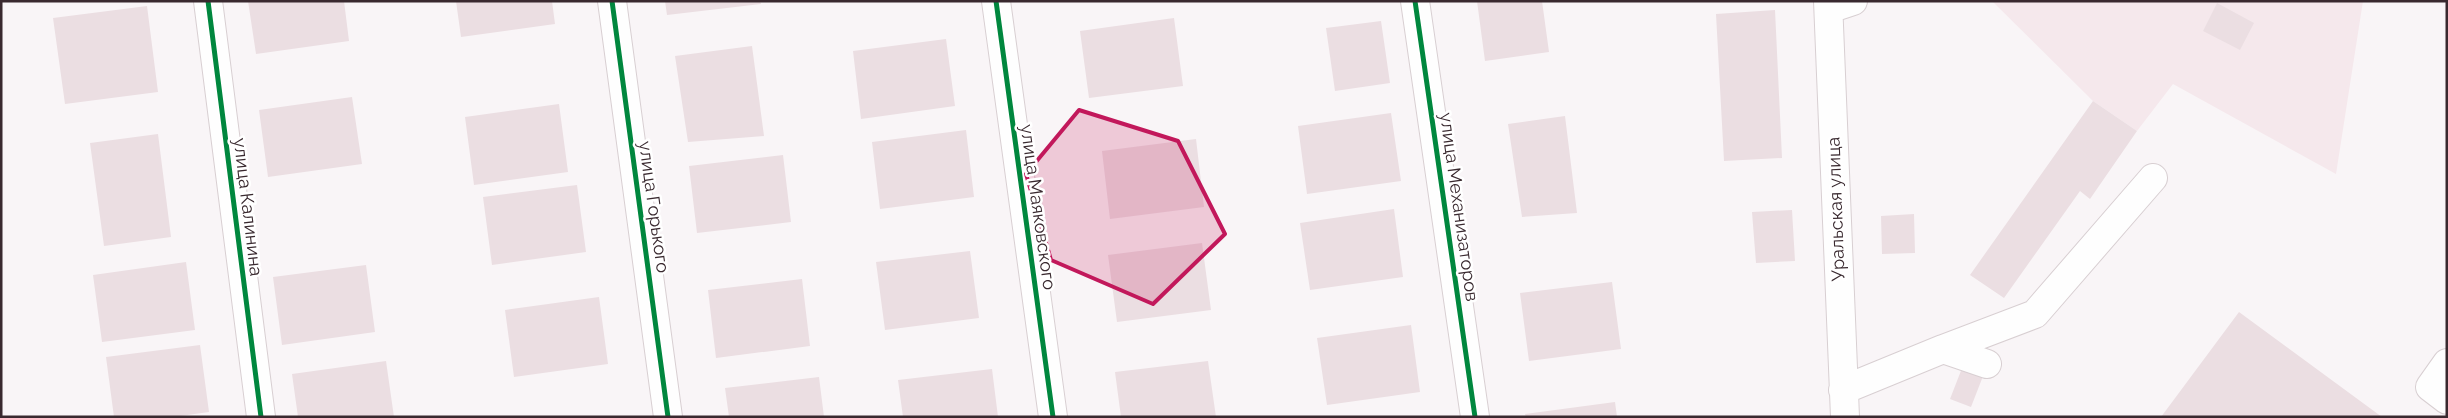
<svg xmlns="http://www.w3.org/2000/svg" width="2448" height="418" viewBox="0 0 2448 418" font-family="Raleway,sans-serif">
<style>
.built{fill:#f5e8ec}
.building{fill:#ebdee2}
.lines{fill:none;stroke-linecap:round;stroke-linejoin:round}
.minor-casing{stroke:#d8cfd2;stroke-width:30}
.minor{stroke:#fefefe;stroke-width:28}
.cycleway-casing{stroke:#fff;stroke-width:8}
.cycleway{stroke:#00873e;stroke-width:5}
.marked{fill:#c2185b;fill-opacity:0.2;stroke:#c2185b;stroke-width:4;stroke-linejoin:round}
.labels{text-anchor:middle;stroke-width:5;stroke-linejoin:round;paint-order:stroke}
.street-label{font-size:18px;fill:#39292f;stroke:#fff}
</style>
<rect width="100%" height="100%" fill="#f9f5f7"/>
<path class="built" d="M 1992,1 L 2363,1 L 2336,174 L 2173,84 L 2137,131 L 2093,101 Z"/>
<path class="building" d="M 248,1 L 344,1 L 349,41 L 256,54 Z
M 456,1 L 552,1 L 555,24 L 461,37 Z
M 665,1 L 760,1 L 761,4 L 667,15 Z
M 1477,1 L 1542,1 L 1549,52 L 1485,61 Z
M 2217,3 L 2254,23 L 2240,50 L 2203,31 Z
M 147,6 L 158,92 L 65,104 L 53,18 Z
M 1775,10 L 1782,158 L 1724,161 L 1716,14 Z
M 1174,18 L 1183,86 L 1089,98 L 1080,31 Z
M 1381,21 L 1390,83 L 1335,91 L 1326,28 Z
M 946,39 L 955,106 L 861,119 L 853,51 Z
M 752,46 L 764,136 L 688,142 L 675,56 Z
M 352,97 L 362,164 L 268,177 L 259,110 Z
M 2093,101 L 2137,131 L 2090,199 L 2080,191 L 2004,298 L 1970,275 Z
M 559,104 L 568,172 L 474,185 L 465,117 Z
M 1391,113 L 1401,181 L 1307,194 L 1298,126 Z
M 1565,116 L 1577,213 L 1522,217 L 1508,124 Z
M 966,130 L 974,197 L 880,209 L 872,142 Z
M 158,134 L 171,237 L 104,246 L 90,143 Z
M 1196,139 L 1204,207 L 1110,219 L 1102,151 Z
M 783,155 L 791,222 L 697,233 L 689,166 Z
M 577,185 L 586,252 L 492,265 L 483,197 Z
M 1394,209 L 1403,277 L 1310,290 L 1300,223 Z
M 1792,210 L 1795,261 L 1756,263 L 1752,212 Z
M 1914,214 L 1915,253 L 1882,254 L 1881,216 Z
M 1202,243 L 1211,310 L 1117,322 L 1108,255 Z
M 970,251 L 979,318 L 885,330 L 876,262 Z
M 186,262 L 195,330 L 102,342 L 93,275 Z
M 366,265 L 375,332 L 282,345 L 273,277 Z
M 802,279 L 810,346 L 716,358 L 708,290 Z
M 1612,282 L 1621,349 L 1529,361 L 1520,293 Z
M 599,297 L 608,364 L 514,377 L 505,310 Z
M 2239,312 L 2382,417 L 2161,417 Z
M 1411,325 L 1420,392 L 1327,405 L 1317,338 Z
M 200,345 L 209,412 L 173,417 L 114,417 L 106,357 Z
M 386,361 L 394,417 L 298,417 L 292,374 Z
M 1208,361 L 1216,417 L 1121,417 L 1115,372 Z
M 1964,363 L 1985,371 L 1971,407 L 1950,399 Z
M 992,369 L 998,417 L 903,417 L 898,380 Z
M 819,377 L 824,417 L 729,417 L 725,388 Z
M 1615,402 L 1617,417 L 1526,417 L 1525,414 Z"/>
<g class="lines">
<g class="minor-casing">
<path id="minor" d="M 208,1 L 261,417
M 612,1 L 668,417
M 996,1 L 1053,417
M 1415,1 L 1475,417
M 1828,1 L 1845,417
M 1829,9 L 1853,1
M 1943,349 L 2035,314 L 2153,178
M 2447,363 L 2430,387 L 2447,400
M 1843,390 L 1943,349 L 1987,364"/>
</g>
<use href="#minor" class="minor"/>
<g class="cycleway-casing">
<path id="cycleway" d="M 208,1 L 261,417
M 612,1 L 668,417
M 996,1 L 1053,417
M 1415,1 L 1475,417"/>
</g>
<use href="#cycleway" class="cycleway"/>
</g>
<path class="marked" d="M 1079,110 L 1178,141 L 1225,234 L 1153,304 L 1051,260 L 1026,174 Z"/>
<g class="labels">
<g class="street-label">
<text transform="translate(248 207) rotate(83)" y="6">улица Калинина</text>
<text transform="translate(654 207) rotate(82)" y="6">улица Горького</text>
<text transform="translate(1038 207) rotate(82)" y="6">улица Маяковского</text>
<text transform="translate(1459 207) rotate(82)" y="6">улица Механизаторов</text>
<text transform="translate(1836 209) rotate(-92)" y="6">Уральская улица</text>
</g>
</g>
<rect width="2448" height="418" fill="none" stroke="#39292f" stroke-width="5"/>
</svg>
